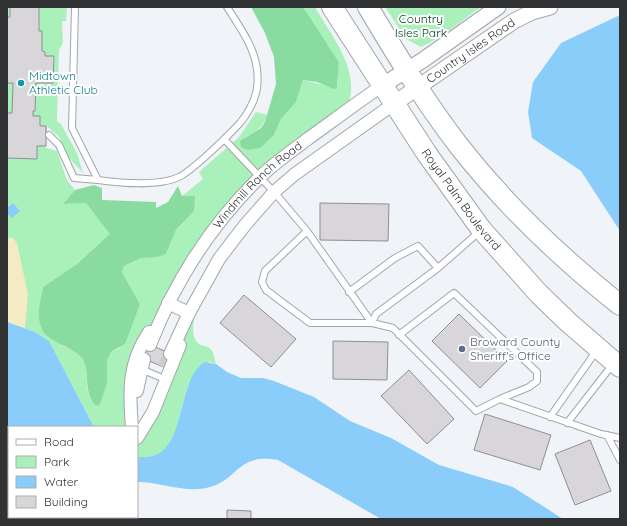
<svg xmlns="http://www.w3.org/2000/svg" width="627" height="526" viewBox="0 0 627 526" font-family="Quicksand,sans-serif">
<style>
.green{fill:#aaf0bb}
.forest{fill:#8adb9f}
.sand{fill:#f4eac4}
.water{fill:#8acdfa}
.building{fill:#d9d6da;stroke:#918e92}
.lines{fill:none;stroke-linecap:round;stroke-linejoin:round}
.minor-tunnel{stroke:#cacdd1;stroke-width:12;stroke-dasharray:12 6;stroke-linecap:butt}
.service-casing{stroke:#a2a5a9;stroke-width:8}
.minor-casing{stroke:#a2a5a9;stroke-width:14}
.tertiary-casing{stroke:#a2a5a9;stroke-width:17}
.primary-casing{stroke:#a2a5a9;stroke-width:22}
.service{stroke:#fff;stroke-width:6}
.minor{stroke:#fff;stroke-width:12}
.tertiary{stroke:#fff;stroke-width:15}
.primary{stroke:#fff;stroke-width:20}
.culture-dot{fill:#0f9aa8;stroke:#fff;stroke-width:1.5}
.service-dot{fill:#5c6f8a;stroke:#fff;stroke-width:1.5}
.labels{text-anchor:middle;stroke-width:4;stroke-linejoin:round;paint-order:stroke}
.park-label{font-size:12px;fill:#00411c;stroke:#fff}
.street-label{font-size:12px;fill:#313234;stroke:#fff}
.culture-label{font-size:12px;fill:#0d838f;stroke:#fff;text-anchor:start}
.service-label{font-size:12px;fill:#4e5e75;stroke:#fff;text-anchor:start}
</style>
<rect width="100%" height="100%" fill="#f0f4f8"/>
<path class="green" d="M 7,7 L 67,7 L 66,21 L 62,21 L 63,43 L 59,50 L 57,121 L 61,124 L 77,153 L 83,173 L 68,157 L 59,137 L 47,126 L 46,148 L 57,151 L 67,180 L 75,190 L 63,204 L 86,203 L 111,234 L 77,264 L 43,287 C 41,300 36,317 42,329 C 48,334 55,340 62,345 C 69,350 77,350 83,358 C 91,372 81,395 97,406 L 107,383 L 107,361 L 111,352 L 120,348 L 140,304 L 122,272 L 124,266 L 141,258 L 166,254 L 176,230 L 194,211 L 182,196 L 203,179 L 199,172 L 239,137 L 256,112 L 268,115 C 263,127 256,132 245,137 L 274,135 L 281,119 L 296,102 L 303,80 L 337,88 L 336,78 L 339,68 L 303,7 L 315,7 C 331,36 359,67 349,102 L 235,203 L 135,361 L 132,427 L 94,427 L 49,341 L 35,332 L 7,322 Z
M 385,7 L 481,7 C 462,20 443,37 421,47 L 406,39 Z
M 209,276 C 204,291 185,328 197,342 C 201,346 203,345 208,347 C 214,350 214,358 216,364 L 210,362 L 201,365 C 196,371 192,379 188,386 C 180,405 179,443 159,454 C 152,457 144,457 137,457 L 137,438 L 183,324 Z"/>
<path class="forest" d="M 251,7 L 303,7 L 338,61 C 340,70 336,78 337,88 L 334,89 L 317,82 L 303,80 L 296,102 L 281,119 L 274,135 L 260,148 L 248,150 L 241,147 L 240,141 L 261,128 L 265,122 L 276,84 L 274,57 L 265,33 Z
M 94,185 L 102,188 L 102,200 L 156,202 L 156,208 L 168,202 L 178,186 L 182,196 L 195,196 L 194,211 L 176,230 L 166,254 L 157,257 L 141,258 L 124,266 L 122,272 L 140,304 L 125,344 L 111,352 L 107,361 L 107,383 L 100,404 L 97,406 C 82,396 91,369 82,358 C 72,346 46,342 41,327 C 36,315 41,299 43,287 L 77,264 L 110,234 L 86,203 L 63,204 L 75,190 Z"/>
<path class="sand" d="M 7,238 L 13,238 L 17,243 L 28,294 L 25,328 L 7,322 Z"/>
<path class="water" d="M 620,15 L 620,231 L 581,171 L 532,138 L 528,112 L 533,82 L 561,43 Z
M 13,203 L 20,211 L 12,218 L 7,213 L 7,208 Z
M 7,322 L 35,332 L 49,341 L 94,427 L 9,427 L 9,517 L 93,517 L 92,519 L 7,519 Z
M 205,362 L 216,364 L 227,372 L 241,378 L 263,378 L 274,381 L 314,397 L 350,421 L 391,438 L 439,465 L 513,487 L 563,519 L 381,519 L 278,460 C 237,453 239,479 210,487 C 186,494 161,482 137,482 L 137,457 C 144,457 152,457 158,454 C 186,439 178,377 205,362 Z"/>
<path class="building" d="M 10,7 L 39,7 L 39,31 L 42,31 L 42,51 L 45,52 L 45,56 L 54,56 L 53,83 L 36,83 L 35,111 L 33,111 L 33,116 L 40,116 L 40,126 L 46,126 L 46,146 L 37,146 L 37,159 L 7,158 L 7,113 L 12,113 L 13,83 L 7,83 L 7,17 L 10,17 Z
M 320,203 L 389,204 L 388,241 L 320,240 Z
M 244,295 L 296,339 L 271,367 L 220,323 Z
M 459,314 L 507,361 L 480,388 L 432,341 Z
M 333,341 L 388,342 L 387,380 L 333,379 Z
M 146,343 L 174,355 L 168,369 L 140,357 Z
M 409,370 L 454,419 L 427,444 L 381,396 Z
M 485,414 L 551,435 L 540,470 L 474,450 Z
M 590,440 L 611,491 L 575,505 L 555,454 Z
M 227,510 L 251,511 L 251,519 L 227,519 Z"/>
<g class="lines">
<path class="minor-tunnel" d="M 163,367 L 170,354"/>
<g class="service-casing">
<path id="service" d="M 75,7 L 72,128 L 98,180 C 121,183 158,187 179,177 C 193,170 229,135 240,123 C 246,116 253,104 255,96 C 258,89 258,76 257,69 C 254,46 239,26 227,7
M 49,135 L 59,145 L 74,178 L 98,180
M 224,139 L 274,192 L 307,231 L 372,323 L 376,314 L 438,268 L 479,232
M 307,231 L 265,271 L 262,282 L 266,290 L 310,323 L 372,323 L 393,328 L 476,411 L 500,399 L 601,434 L 620,438
M 349,292 L 395,258 L 418,246 L 438,268
M 399,335 L 454,293 L 537,372 L 537,381 L 529,387 L 500,399
M 141,369 L 167,380
M 550,417 L 597,350
M 567,423 L 613,364
M 607,435 L 620,460"/>
</g>
<g class="minor-casing">
<g id="minor">
<path d="M 168,303 L 189,313"/>
<path id="s1" d="M 150,345 C 175,281 210,226 259,178 C 274,163 292,151 309,138 C 334,120 358,102 383,85"/>
<path d="M 170,354 L 189,313 L 219,259 L 245,225 L 274,192 L 295,174 L 395,103"/>
<path d="M 137,391 L 144,359"/>
<path d="M 132,427 C 129,391 128,363 149,332"/>
<path d="M 137,438 L 153,412 L 180,345"/>
<path d="M 131,519 L 131,517"/>
</g>
</g>
<g class="tertiary-casing">
<g id="tertiary">
<path d="M 383,85 L 423,60 L 498,7"/>
<path id="s2" d="M 395,103 L 514,21 L 532,12 L 550,7"/>
</g>
</g>
<g class="primary-casing">
<g id="primary">
<path id="s3" d="M 332,7 L 427,154 L 481,229 L 538,293 L 568,322 L 620,367"/>
<path d="M 368,7 C 396,54 425,102 459,146 C 506,206 561,258 620,305"/>
</g>
</g>
<use href="#service" class="service"/>
<use href="#minor" class="minor"/>
<use href="#tertiary" class="tertiary"/>
<use href="#primary" class="primary"/>
</g>
<circle class="culture-dot" cx="21" cy="83" r="4"/>
<circle class="service-dot" cx="462" cy="349" r="4"/>
<g class="labels">
<g class="park-label">
<text x="421" y="23">Country<tspan x="421" dy="14">Isles Park</tspan></text>
</g>
<g class="street-label">
<text dy="4" stroke="none"><textPath href="#s2" startOffset="92">Country Isles Road</textPath></text>
<text dy="4" stroke="none"><textPath href="#s1" startOffset="195">Windmill Ranch Road</textPath></text>
<text dy="4" stroke="none"><textPath href="#s3" startOffset="232">Royal Palm Boulevard</textPath></text>
</g>
<g class="culture-label">
<text x="29" y="80">Midtown<tspan x="29" dy="14">Athletic Club</tspan></text>
</g>
<g class="service-label">
<text x="470" y="346">Broward County<tspan x="470" dy="14">Sheriff's Office</tspan></text>
</g>
</g>
<rect width="627" height="526" fill="none" stroke="#313234" stroke-width="16"/>
<rect x="8" y="426" width="130" height="92" fill="#ffffff" stroke="#adadae"/>
<rect x="16" y="439" width="20" height="6" fill="#ffffff" stroke="#adadae"/>
<text x="44" y="446" font-size="12" fill="#313234">Road</text>
<rect x="16" y="456" width="20" height="12" fill="#aaf0bb" stroke="#adadae"/>
<text x="44" y="466" font-size="12" fill="#313234">Park</text>
<rect x="16" y="476" width="20" height="12" fill="#8acdfa" stroke="#adadae"/>
<text x="44" y="486" font-size="12" fill="#313234">Water</text>
<rect x="16" y="496" width="20" height="12" fill="#d9d6da" stroke="#adadae"/>
<text x="44" y="506" font-size="12" fill="#313234">Building</text>
</svg>
